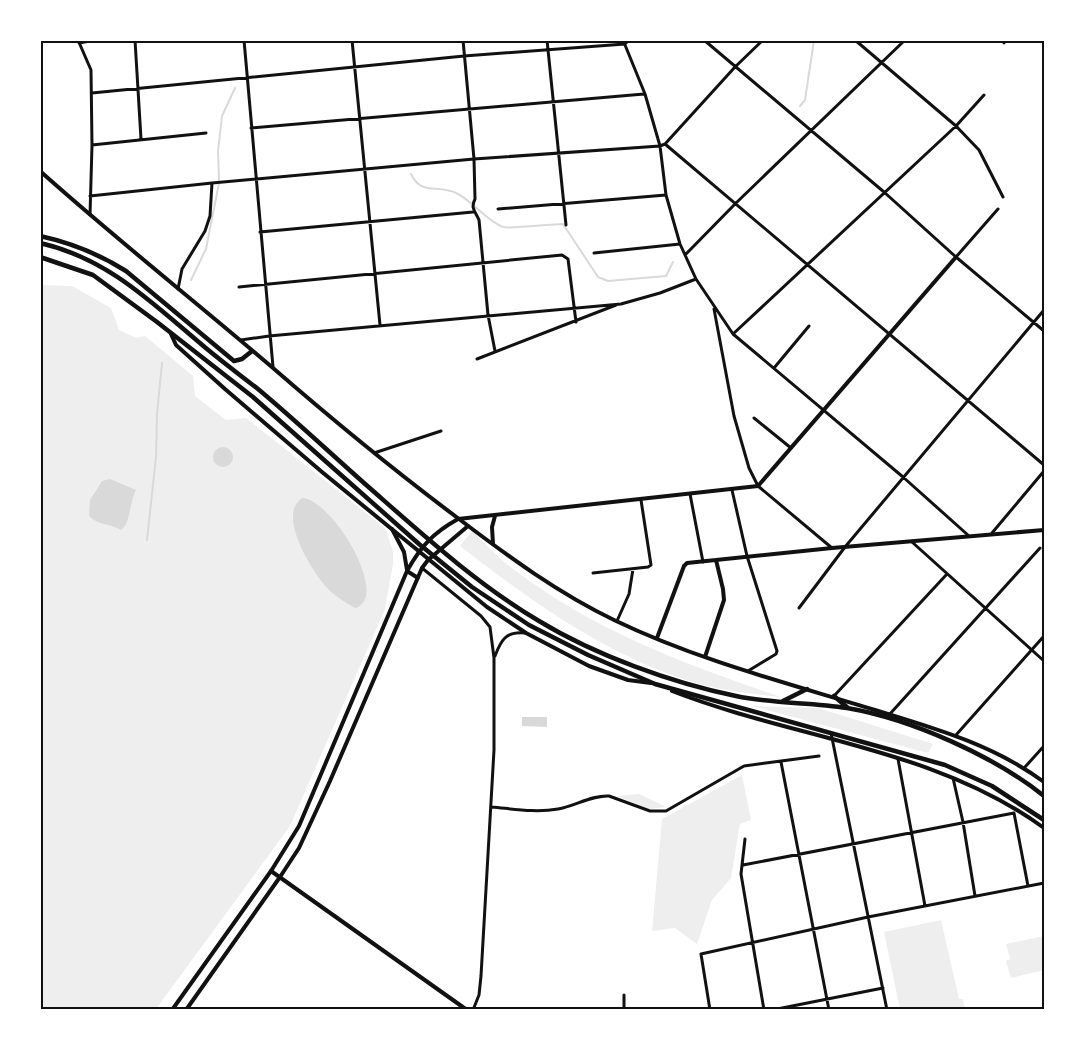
<svg xmlns="http://www.w3.org/2000/svg" width="1085" height="1050" viewBox="0 0 1085 1050" font-family="Quicksand,sans-serif">
<style>
.green{fill:#eee}
.water{fill:#d9d9d9}
.lines{fill:none;stroke-linecap:round;stroke-linejoin:round}
.stream{stroke:#d9d9d9;stroke-width:2}
.minor{stroke:#111;stroke-width:3}
.tertiary{stroke:#111;stroke-width:4}
.secondary{stroke:#111;stroke-width:4}
.primary{stroke:#111;stroke-width:4.5}
.neatline{fill:none;stroke:#111;stroke-width:2}
</style>
<rect width="100%" height="100%" fill="#fff"/>
<path class="green" d="M 41,285 L 72,286 L 111,308 L 119,330 L 136,338 L 145,336 L 193,376 L 195,396 L 226,420 L 246,418 L 385,528 L 393,551 L 393,564 L 385,609 L 290,826 L 156,1009 L 41,1010 Z
M 472,531 C 486,544 500,560 516,571 C 596,632 688,665 781,697 C 752,694 724,691 696,683 C 608,657 531,601 460,546 Z
M 752,706 L 818,708 L 933,744 L 928,753 Z
M 742,775 L 751,820 L 740,824 L 731,878 L 712,900 L 697,944 L 675,928 L 652,931 L 662,819 Z
M 639,794 L 666,807 L 649,809 L 617,796 Z
M 941,920 L 959,999 L 963,999 L 965,1009 L 900,1009 L 884,932 Z
M 1044,936 L 1044,970 L 1011,978 L 1006,961 L 1010,959 L 1006,944 Z"/>
<path class="water" d="M213 457a10 10 0 1 1 20 0a10 10 0 1 1-20 0Z
M 110,479 L 136,490 C 129,503 131,523 121,530 C 110,523 99,526 89,516 L 90,500 L 102,481 Z
M 302,498 C 334,500 391,599 355,608 C 345,602 336,597 328,589 C 313,573 276,515 302,498 Z
M 522,717 L 547,717 L 547,727 L 522,726 Z"/>
<g class="lines">
<path class="stream" d="M 800,106 L 805,100 L 814,40
M 411,174 C 422,197 438,183 458,194 C 472,201 488,222 503,227 C 512,229 550,224 563,224 L 598,277 L 608,281 L 666,276 L 673,262
M 191,280 L 206,249 L 219,183 L 218,151 L 222,116 L 235,88
M 147,540 L 156,457 L 157,414 L 162,363"/>
<path class="minor" d="M 78,40 L 91,70 L 92,145 L 90,215
M 135,40 L 141,139
M 244,40 L 273,367
M 352,40 L 380,325
M 463,40 L 474,159 L 475,199 C 470,209 476,212 479,220 L 488,315 L 495,351
M 547,40 L 566,225
M 623,40 L 645,94 L 660,146 L 666,195 L 680,244 L 696,279 L 733,334 L 903,477 L 969,536
M 704,40 L 884,192 L 956,257 L 1044,331
M 855,40 L 956,126 L 979,150 L 1003,197
M 1002,40 L 1004,43
M 79,43 L 96,40
M 92,93 L 464,56 L 625,44 L 629,40
M 251,128 L 644,94
M 665,144 L 1044,465
M 92,145 L 206,133
M 90,196 L 212,183 L 474,159 L 660,146 L 665,144 L 735,67 L 763,40
M 498,209 L 666,195
M 260,232 L 473,212
M 594,253 L 680,244
M 685,255 L 736,203 L 905,40
M 956,257 L 998,209
M 239,287 L 562,255 L 568,259 L 576,322
M 178,289 L 182,269 L 205,231 L 210,216 L 212,183
M 714,309 L 734,416 L 749,468 L 758,486 L 832,548
M 733,334 L 956,126 L 984,95
M 241,340 L 269,336 L 621,304 L 660,293 L 696,279
M 477,359 L 616,305
M 774,368 L 809,326
M 754,418 L 791,448
M 374,453 L 441,431
M 732,490 L 747,556 L 777,651 L 776,654 L 748,671
M 690,494 L 703,562
M 992,533 L 1044,471
M 912,542 L 1044,661
M 422,568 L 481,616 L 490,627 L 494,658 L 494,750 L 481,976 L 479,995 L 473,1010
M 593,573 L 648,567 L 651,565 L 641,500
M 799,608 L 845,547 L 1044,310
M 617,621 L 629,594 L 633,569
M 495,656 C 501,640 506,631 525,633
M 834,696 L 947,574
M 889,715 L 1040,548
M 831,733 L 887,1010
M 956,735 L 1044,636
M 898,759 L 925,906
M 781,762 L 829,1010
M 1025,767 L 1044,746
M 953,778 L 963,822 L 975,896
M 492,807 C 514,809 536,813 558,809 C 575,806 592,795 609,796 L 650,811 L 666,811 L 744,766 L 819,756
M 1014,813 L 1028,886
M 745,839 L 741,874 L 764,1010
M 743,865 L 1014,813
M 624,995 L 624,1010
M 710,1010 L 701,954 L 868,917 L 1044,883
M 772,1010 L 883,988"/>
<path class="tertiary" d="M 40,171 C 116,239 196,302 273,368 C 334,421 395,471 459,519 C 509,557 558,593 614,620 C 697,660 787,683 875,710 C 934,728 994,745 1044,782
M 171,334 L 176,345 L 225,389 L 322,472 L 487,607 L 526,633 L 589,666 L 628,680 L 651,683
M 458,519 L 758,486 L 956,257
M 493,544 L 492,527 L 495,516
M 657,638 L 684,566 L 687,563 L 832,548 L 1044,530
M 705,657 L 724,600 L 723,589 L 716,560
M 672,691 C 795,739 935,748 1044,828
M 271,871 L 467,1010"/>
<path class="secondary" d="M 392,529 L 404,552 L 407,570
M 407,571 L 418,578
M 172,1010 L 271,871 L 299,826 L 407,571 C 421,546 433,533 458,519
M 186,1010 L 280,877 L 299,848 L 330,781 L 422,568 L 428,560 L 468,526"/>
<path class="primary" d="M 40,236 C 72,243 99,254 126,271 L 234,361 L 242,359 L 252,351
M 40,243 C 110,259 154,305 207,349 C 224,363 241,376 258,389 C 294,419 329,452 364,483 C 420,532 475,583 539,621 C 595,655 672,683 736,696 C 773,704 810,702 847,708 C 911,719 994,756 1044,796
M 40,257 L 93,275 L 157,322 L 253,397 L 419,544 L 472,587 L 529,625 L 588,655 L 655,684 L 945,765 L 992,786 L 1044,820
M 834,696 L 848,708
M 783,701 L 807,689"/>
</g>
<rect width="1085" height="1050" fill="none" stroke="#ffffff" stroke-width="84"/>
<rect x="42" y="42" width="1001" height="966" class="neatline"/>
</svg>
